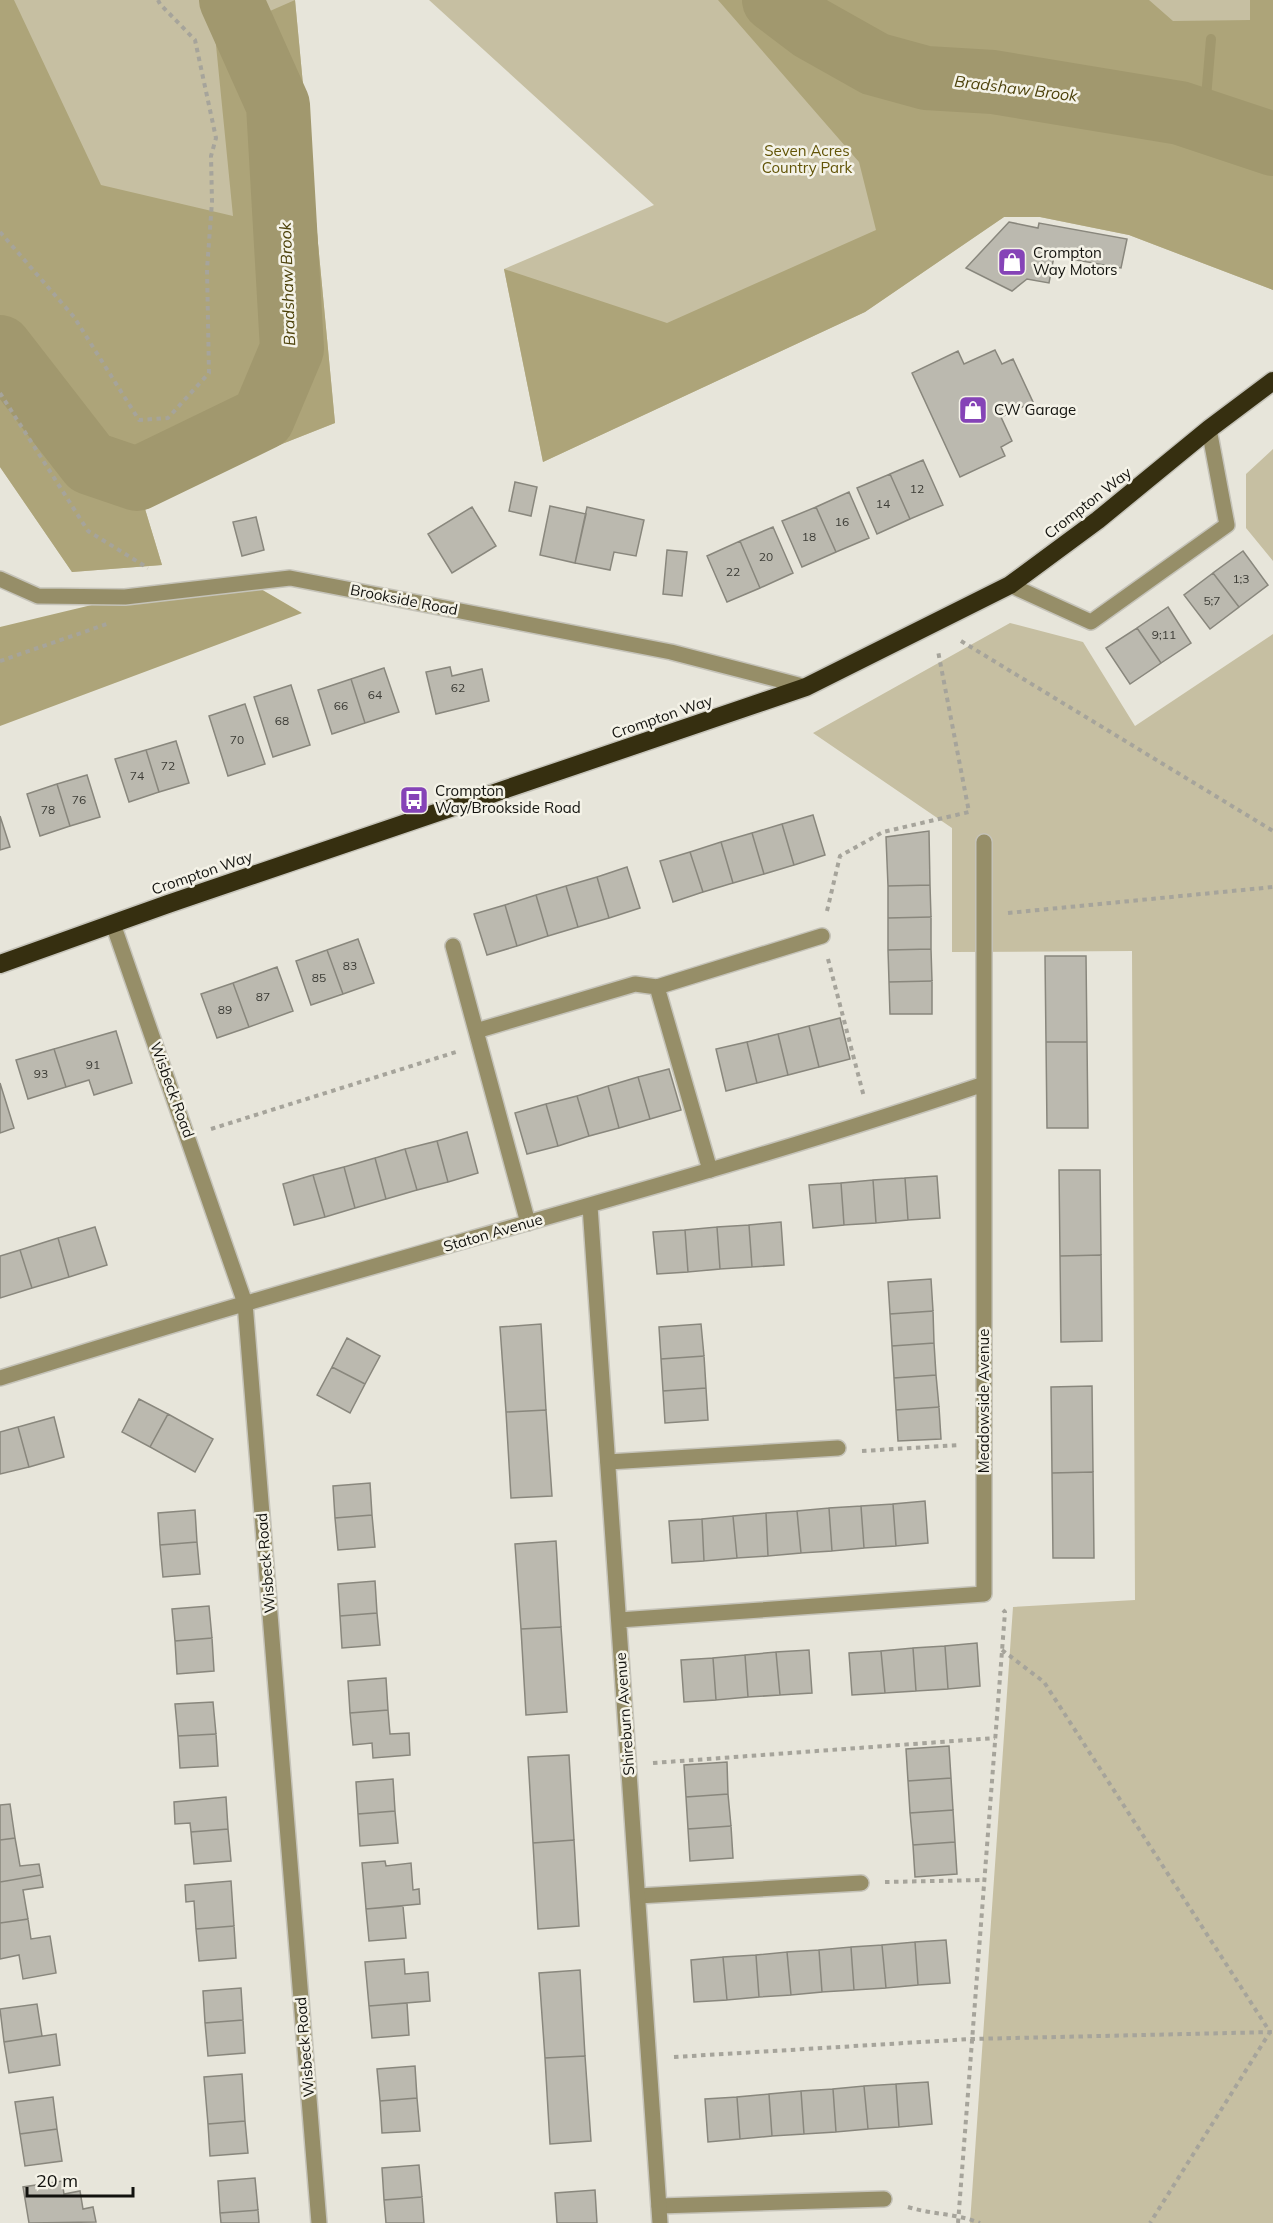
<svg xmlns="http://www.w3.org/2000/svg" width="1273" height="2223" viewBox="0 0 1273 2223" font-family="Mulish,sans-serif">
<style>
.green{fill:#c6bfa2}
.forest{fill:#ada479}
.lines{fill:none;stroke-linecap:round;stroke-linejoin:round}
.stream{stroke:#a1986e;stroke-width:10}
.river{stroke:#a1986e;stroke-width:64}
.building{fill:#bbb9af;stroke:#89877d;stroke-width:1.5}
.lane-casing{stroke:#c5c3b9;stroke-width:18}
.street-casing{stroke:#c5c3b9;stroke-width:18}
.highway-casing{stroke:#c5c3b9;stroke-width:21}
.path{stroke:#a6a49b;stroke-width:4;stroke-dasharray:4.5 4.5;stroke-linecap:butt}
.lane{stroke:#968e68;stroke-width:15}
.street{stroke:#968e68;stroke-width:15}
.highway{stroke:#362f10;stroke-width:18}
.labels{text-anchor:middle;stroke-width:5;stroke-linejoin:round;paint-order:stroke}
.number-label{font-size:12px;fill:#3c3c36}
.park-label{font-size:15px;fill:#625407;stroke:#f4f2e7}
.poi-label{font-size:15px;fill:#12120e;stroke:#f4f2e7;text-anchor:start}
.street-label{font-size:15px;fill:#12120e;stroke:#f4f2e7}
.water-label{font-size:16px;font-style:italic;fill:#4d420b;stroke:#f4f2e7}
</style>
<rect width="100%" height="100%" fill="#e7e5da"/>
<path class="green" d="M 0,0 L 295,0 L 335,423 L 142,499 L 162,565 L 72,572 L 0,467 Z
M 429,0 L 1273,0 L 1273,290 L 1129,235 L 1040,217 L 1004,217 L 865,312 L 543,462 L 504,269 L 654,205 Z
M 1273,449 L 1273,561 L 1246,528 L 1246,474 Z
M 1010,623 L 1083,642 L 1135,726 L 1273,634 L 1273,2223 L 970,2223 L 1013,1607 L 1135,1600 L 1132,951 L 952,952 L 952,828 L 813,733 Z"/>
<path class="forest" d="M 0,0 L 14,0 L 101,185 L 233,216 L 215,35 L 295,0 L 335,423 L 142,499 L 162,565 L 72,572 L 0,467 Z
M 718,0 L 1149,0 L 1173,21 L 1250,20 L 1250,0 L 1273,0 L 1273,290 L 1129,235 L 1040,217 L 1004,217 L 865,312 L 543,462 L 504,269 L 667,323 L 876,230 L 859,162 Z
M 249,582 L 302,613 L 0,726 L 0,627 L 125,597 Z"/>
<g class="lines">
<path class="stream" d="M 1204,121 L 1211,39"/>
<path class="river" d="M 774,0 L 811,28 L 875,64 L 926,78 L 993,82 L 1180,113 L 1273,144
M 0,347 L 90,463 L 137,479 L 263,418 L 292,349 L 278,105 L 231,0"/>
</g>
<path class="building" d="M 1009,222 L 1038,228 L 1039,223 L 1127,239 L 1121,268 L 1054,256 L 1049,283 L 1027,279 L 1012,291 L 966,268 Z
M 995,350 L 1002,364 L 1013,359 L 1033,402 L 1001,417 L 1012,441 L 1001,447 L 1005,456 L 960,477 L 912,373 L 958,351 L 964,364 Z
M 923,460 L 943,505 L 910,519 L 890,474 Z
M 890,474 L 910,519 L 877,534 L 857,488 Z
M 515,482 L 537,487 L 531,516 L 509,511 Z
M 849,492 L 869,538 L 836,552 L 816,507 Z
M 550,506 L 586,514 L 575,563 L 540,555 Z
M 472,507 L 496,546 L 452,573 L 428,534 Z
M 587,507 L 644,520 L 636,556 L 614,552 L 610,570 L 575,563 Z
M 816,507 L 836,552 L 802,567 L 782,521 Z
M 256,517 L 264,550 L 242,556 L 233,522 Z
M 773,527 L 793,573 L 760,588 L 740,541 Z
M 740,541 L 760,588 L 727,602 L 707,556 Z
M 667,550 L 687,552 L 682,596 L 663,594 Z
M 1243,551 L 1268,585 L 1239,607 L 1213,573 Z
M 1213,573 L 1239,607 L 1210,629 L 1184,595 Z
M 1168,607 L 1191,643 L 1161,663 L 1137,628 Z
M 1137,628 L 1161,663 L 1130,684 L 1106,648 Z
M 450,667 L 452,676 L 482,669 L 489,701 L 436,714 L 426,672 Z
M 384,668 L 399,712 L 365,723 L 351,679 Z
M 351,679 L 365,723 L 332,734 L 318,690 Z
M 291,685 L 310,745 L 273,757 L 254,697 Z
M 245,704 L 265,764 L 228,776 L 209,716 Z
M 176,741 L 189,783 L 159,792 L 146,750 Z
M 146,750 L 159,792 L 129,802 L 115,759 Z
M 87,775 L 100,817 L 70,826 L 57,784 Z
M 57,784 L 70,826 L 40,836 L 27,794 Z
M 813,815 L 825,855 L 794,865 L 782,824 Z
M 0,816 L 10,847 L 0,850 Z
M 782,824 L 794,865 L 764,874 L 752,833 Z
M 929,831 L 930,885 L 888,886 L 886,837 Z
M 752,833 L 764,874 L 733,883 L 721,842 Z
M 721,842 L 733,883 L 703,892 L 690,852 Z
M 690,852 L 703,892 L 673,902 L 660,861 Z
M 627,867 L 640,908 L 609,918 L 597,877 Z
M 597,877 L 609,918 L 578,927 L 566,886 Z
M 930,885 L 931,917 L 888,918 L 888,886 Z
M 566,886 L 578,927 L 548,936 L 536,895 Z
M 536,895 L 548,936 L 517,946 L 505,905 Z
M 505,905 L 517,946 L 487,955 L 474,914 Z
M 931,917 L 931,949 L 888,950 L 888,918 Z
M 358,939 L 374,983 L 343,994 L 327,950 Z
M 931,949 L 932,981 L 889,982 L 888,950 Z
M 327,950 L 343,994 L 311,1005 L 296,961 Z
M 1045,956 L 1086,956 L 1087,1042 L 1046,1042 Z
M 277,967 L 293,1011 L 249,1027 L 233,983 Z
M 932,981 L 932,1014 L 890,1014 L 889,982 Z
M 233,983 L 249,1027 L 217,1038 L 201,994 Z
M 840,1018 L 850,1059 L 819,1067 L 809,1026 Z
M 809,1026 L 819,1067 L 788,1075 L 778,1034 Z
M 116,1031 L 132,1083 L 94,1095 L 89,1080 L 66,1087 L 54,1049 Z
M 778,1034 L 788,1075 L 757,1083 L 747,1042 Z
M 747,1042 L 757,1083 L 726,1091 L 716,1049 Z
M 1046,1042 L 1087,1042 L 1088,1128 L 1047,1128 Z
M 54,1049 L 66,1087 L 28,1099 L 16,1060 Z
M 669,1069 L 681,1110 L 650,1119 L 638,1077 Z
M 638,1077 L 650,1119 L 619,1128 L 608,1086 Z
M 0,1083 L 14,1128 L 0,1133 Z
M 608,1086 L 619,1128 L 589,1136 L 577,1096 Z
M 577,1096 L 589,1136 L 558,1146 L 546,1104 Z
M 546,1104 L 558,1146 L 527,1154 L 515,1113 Z
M 467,1132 L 478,1173 L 448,1182 L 437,1141 Z
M 437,1141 L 448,1182 L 417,1190 L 405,1149 Z
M 405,1149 L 417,1190 L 386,1199 L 375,1158 Z
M 375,1158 L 386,1199 L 355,1208 L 344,1167 Z
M 344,1167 L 355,1208 L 325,1217 L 313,1175 Z
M 1059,1170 L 1100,1170 L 1101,1255 L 1060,1256 Z
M 313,1175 L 325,1217 L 294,1225 L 283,1184 Z
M 937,1176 L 940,1218 L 908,1220 L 905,1178 Z
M 905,1178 L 908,1220 L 876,1223 L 873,1180 Z
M 873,1180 L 876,1223 L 844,1225 L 841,1183 Z
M 841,1183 L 844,1225 L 813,1228 L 809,1185 Z
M 781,1222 L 784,1265 L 752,1267 L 749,1225 Z
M 749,1225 L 752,1267 L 720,1269 L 717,1227 Z
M 95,1227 L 107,1265 L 69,1277 L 58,1238 Z
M 717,1227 L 720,1269 L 688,1272 L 685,1230 Z
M 685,1230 L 688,1272 L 657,1274 L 653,1232 Z
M 58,1238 L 69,1277 L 32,1288 L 20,1250 Z
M 20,1250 L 32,1288 L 0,1298 L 0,1256 Z
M 1101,1255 L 1102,1341 L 1061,1342 L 1060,1256 Z
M 931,1279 L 933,1311 L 890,1314 L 888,1282 Z
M 933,1311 L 934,1343 L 892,1346 L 890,1314 Z
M 541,1324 L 546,1410 L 506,1412 L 500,1327 Z
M 701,1324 L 704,1356 L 661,1359 L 659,1327 Z
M 347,1338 L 380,1356 L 365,1384 L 332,1367 Z
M 934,1343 L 936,1375 L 894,1378 L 892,1346 Z
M 704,1356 L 706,1388 L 663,1391 L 661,1359 Z
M 332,1367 L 365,1384 L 350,1413 L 317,1395 Z
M 936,1375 L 939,1407 L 896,1410 L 894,1378 Z
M 1092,1386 L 1093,1472 L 1052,1473 L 1051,1387 Z
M 706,1388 L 708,1420 L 665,1423 L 663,1391 Z
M 139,1399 L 168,1414 L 150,1447 L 122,1432 Z
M 939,1407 L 941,1439 L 898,1441 L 896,1410 Z
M 546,1410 L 552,1496 L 511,1498 L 506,1412 Z
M 168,1414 L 213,1439 L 195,1472 L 150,1447 Z
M 54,1417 L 64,1457 L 29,1467 L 18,1427 Z
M 18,1427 L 29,1467 L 0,1474 L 0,1432 Z
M 1093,1472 L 1094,1558 L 1053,1558 L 1052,1473 Z
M 370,1483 L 372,1515 L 335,1518 L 333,1486 Z
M 925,1501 L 928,1543 L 896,1546 L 893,1504 Z
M 893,1504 L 896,1546 L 864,1548 L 861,1506 Z
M 861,1506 L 864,1548 L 832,1551 L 829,1508 Z
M 829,1508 L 832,1551 L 801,1553 L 797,1511 Z
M 195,1510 L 197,1542 L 160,1545 L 158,1513 Z
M 797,1511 L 801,1553 L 768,1556 L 766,1513 Z
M 766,1513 L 768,1556 L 737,1558 L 733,1516 Z
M 372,1515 L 375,1547 L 338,1550 L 335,1518 Z
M 733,1516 L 737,1558 L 704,1561 L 702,1519 Z
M 702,1519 L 704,1561 L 672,1563 L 669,1521 Z
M 556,1541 L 561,1627 L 521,1629 L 515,1544 Z
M 197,1542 L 200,1574 L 163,1577 L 160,1545 Z
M 375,1581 L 377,1613 L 340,1616 L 338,1584 Z
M 209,1606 L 212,1638 L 175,1641 L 172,1609 Z
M 377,1613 L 380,1645 L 342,1648 L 340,1616 Z
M 561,1627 L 567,1712 L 526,1715 L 521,1629 Z
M 212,1638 L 214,1671 L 177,1674 L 175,1641 Z
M 977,1643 L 980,1686 L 948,1689 L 945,1646 Z
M 945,1646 L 948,1689 L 916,1691 L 913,1648 Z
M 913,1648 L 916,1691 L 885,1693 L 881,1651 Z
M 809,1650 L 812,1693 L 780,1695 L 776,1652 Z
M 881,1651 L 885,1693 L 852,1695 L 849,1653 Z
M 776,1652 L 780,1695 L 748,1697 L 745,1655 Z
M 745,1655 L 748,1697 L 716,1700 L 713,1658 Z
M 713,1658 L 716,1700 L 684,1702 L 681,1660 Z
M 386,1678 L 388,1710 L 350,1713 L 348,1681 Z
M 213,1702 L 216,1734 L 178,1736 L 175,1704 Z
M 388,1710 L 390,1734 L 409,1733 L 410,1755 L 373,1758 L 372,1743 L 353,1745 L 350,1713 Z
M 216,1734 L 218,1766 L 180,1768 L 178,1736 Z
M 949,1746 L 951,1778 L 908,1781 L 906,1749 Z
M 569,1755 L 574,1840 L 533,1843 L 528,1757 Z
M 727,1762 L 728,1794 L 686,1797 L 684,1765 Z
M 951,1778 L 953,1810 L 910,1813 L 908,1781 Z
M 393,1779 L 395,1811 L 358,1814 L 356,1782 Z
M 728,1794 L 731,1826 L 688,1829 L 686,1797 Z
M 226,1797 L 228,1829 L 191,1832 L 190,1823 L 175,1824 L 174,1802 Z
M 10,1804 L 15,1838 L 0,1840 L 0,1805 Z
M 953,1810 L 955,1842 L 913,1845 L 910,1813 Z
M 395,1811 L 398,1843 L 360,1846 L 358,1814 Z
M 731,1826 L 733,1858 L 690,1861 L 688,1829 Z
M 228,1829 L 231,1861 L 194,1864 L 191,1832 Z
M 15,1838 L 20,1866 L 39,1864 L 41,1875 L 0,1882 L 0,1840 Z
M 574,1840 L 579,1926 L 538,1929 L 533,1843 Z
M 955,1842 L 957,1874 L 915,1877 L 913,1845 Z
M 385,1861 L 386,1866 L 411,1863 L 413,1890 L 419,1889 L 420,1904 L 366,1909 L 362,1863 Z
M 41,1875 L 43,1887 L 23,1890 L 28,1919 L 0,1923 L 0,1882 Z
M 231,1881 L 234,1926 L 196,1929 L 194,1901 L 186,1902 L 185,1885 Z
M 403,1906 L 406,1938 L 369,1941 L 366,1909 Z
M 28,1919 L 31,1939 L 50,1936 L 56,1973 L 23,1979 L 19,1955 L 0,1959 L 0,1923 Z
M 234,1926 L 236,1958 L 199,1961 L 196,1929 Z
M 946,1940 L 950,1983 L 918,1985 L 915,1942 Z
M 915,1942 L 918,1985 L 886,1988 L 882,1945 Z
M 882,1945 L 886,1988 L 854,1990 L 851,1947 Z
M 851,1947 L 854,1990 L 822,1992 L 819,1950 Z
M 819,1950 L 822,1992 L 791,1995 L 787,1952 Z
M 787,1952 L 791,1995 L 759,1997 L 756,1955 Z
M 756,1955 L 759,1997 L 727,2000 L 723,1957 Z
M 723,1957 L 727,2000 L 694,2002 L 691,1960 Z
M 404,1959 L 405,1974 L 428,1972 L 430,2001 L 369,2006 L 365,1962 Z
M 580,1970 L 585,2056 L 545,2058 L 539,1973 Z
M 241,1988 L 243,2020 L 205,2023 L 203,1991 Z
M 407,2003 L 409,2035 L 372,2038 L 369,2006 Z
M 37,2004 L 42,2036 L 4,2042 L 0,2009 Z
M 243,2020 L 245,2053 L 208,2056 L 205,2023 Z
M 56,2034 L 60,2065 L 9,2073 L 4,2042 Z
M 585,2056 L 591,2141 L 550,2144 L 545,2058 Z
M 415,2066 L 417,2098 L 380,2101 L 377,2069 Z
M 242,2074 L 245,2121 L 208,2124 L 204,2077 Z
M 928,2082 L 932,2124 L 899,2127 L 896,2084 Z
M 896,2084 L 899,2127 L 868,2129 L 864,2086 Z
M 864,2086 L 868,2129 L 836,2132 L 833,2089 Z
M 833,2089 L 836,2132 L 804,2134 L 801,2091 Z
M 801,2091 L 804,2134 L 772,2136 L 769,2094 Z
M 769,2094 L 772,2136 L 740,2139 L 737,2097 Z
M 53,2097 L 57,2129 L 20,2134 L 15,2102 Z
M 737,2097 L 740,2139 L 708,2142 L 705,2099 Z
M 417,2098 L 420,2131 L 382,2133 L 380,2101 Z
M 245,2121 L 248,2153 L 210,2156 L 208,2124 Z
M 57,2129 L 62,2161 L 25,2166 L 20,2134 Z
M 419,2165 L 422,2197 L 384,2200 L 382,2168 Z
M 255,2178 L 258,2210 L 220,2213 L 218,2181 Z
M 62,2181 L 64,2194 L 80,2191 L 83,2209 L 93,2207 L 96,2222 L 29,2223 L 23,2187 Z
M 595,2190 L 597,2223 L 557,2223 L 555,2193 Z
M 422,2197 L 424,2223 L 386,2223 L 384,2200 Z
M 258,2210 L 259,2223 L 221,2223 L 220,2213 Z"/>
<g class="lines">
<g class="lane-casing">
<path id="lane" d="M 1010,585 L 1091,622 L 1227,525 L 1209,429
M 453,946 L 528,1223
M 657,987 L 710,1170
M 476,1031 L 635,984 L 657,987 L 822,936
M 608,1462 L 838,1448
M 638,1896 L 861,1883
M 659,2206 L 884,2199"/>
</g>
<g class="street-casing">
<path id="street" d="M 0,579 L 38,596 L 125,597 L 290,578 L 671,652 L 806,687
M 113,924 L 245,1303 L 319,2223
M 590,1206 L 660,2223
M 0,1378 C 82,1353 164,1327 247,1303 C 493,1231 741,1166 984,1084
M 619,1620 L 984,1594 L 984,842"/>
</g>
<g class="highway-casing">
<path id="highway" d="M 0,964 L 168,904 L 806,687 L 1010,585 L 1098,520 L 1209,429 L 1273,381"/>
</g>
<path class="path" d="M 0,232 L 74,317 L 139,420 L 168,418 L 209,373 L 207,269 L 212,202 L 211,156 L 216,138 L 195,40 L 160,4 L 158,0
M 0,393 L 88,531 L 148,568
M 961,641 L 1273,831
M 0,661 L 107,624
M 827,911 L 840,856 L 883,832 L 969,812 L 938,651
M 1008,913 L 1273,887
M 828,959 L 864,1097
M 211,1129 L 456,1052
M 862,1451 L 959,1445
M 1002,1650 L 1044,1682 L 1270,2032 L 1150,2223
M 653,1763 L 995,1738
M 885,1882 L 984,1880
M 674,2057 L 971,2039 L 1273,2032
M 908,2207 C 934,2215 955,2213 980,2223
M 958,2223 L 1005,1612 L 1003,1610"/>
<use href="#lane" class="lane"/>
<use href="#street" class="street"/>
<use href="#highway" class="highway"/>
</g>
<defs>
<g id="shop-square" transform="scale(1.5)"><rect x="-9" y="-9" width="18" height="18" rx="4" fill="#8543b7" stroke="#f4f2e7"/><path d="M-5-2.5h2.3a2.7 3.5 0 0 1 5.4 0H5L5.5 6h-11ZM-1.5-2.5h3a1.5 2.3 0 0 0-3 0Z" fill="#fff"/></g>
<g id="bus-square" transform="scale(1.5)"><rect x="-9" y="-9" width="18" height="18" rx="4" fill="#8543b7" stroke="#f4f2e7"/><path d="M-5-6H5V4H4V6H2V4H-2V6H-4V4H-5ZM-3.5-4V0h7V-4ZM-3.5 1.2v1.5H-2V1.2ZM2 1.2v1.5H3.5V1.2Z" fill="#fff"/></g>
</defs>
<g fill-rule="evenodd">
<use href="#shop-square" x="1012" y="262"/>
<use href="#shop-square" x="973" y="410"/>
<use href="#bus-square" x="414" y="800"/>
</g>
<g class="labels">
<g class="number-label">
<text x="917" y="493">12</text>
<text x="883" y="508">14</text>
<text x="842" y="526">16</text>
<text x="809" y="541">18</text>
<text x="766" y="561">20</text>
<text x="733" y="576">22</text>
<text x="1241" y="583">1;3</text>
<text x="1212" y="605">5;7</text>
<text x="1164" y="639">9;11</text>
<text x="458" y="692">62</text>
<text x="375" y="699">64</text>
<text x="341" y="710">66</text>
<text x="282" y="725">68</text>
<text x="237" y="744">70</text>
<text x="168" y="770">72</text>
<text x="137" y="780">74</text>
<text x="79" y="804">76</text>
<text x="48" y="814">78</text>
<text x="350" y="970">83</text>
<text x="319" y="982">85</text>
<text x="263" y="1001">87</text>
<text x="225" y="1014">89</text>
<text x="93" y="1069">91</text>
<text x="41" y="1078">93</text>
</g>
<g class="park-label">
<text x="807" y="156">Seven Acres<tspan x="807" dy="17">Country Park</tspan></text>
</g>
<g class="poi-label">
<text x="1033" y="258">Crompton<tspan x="1033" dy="17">Way Motors</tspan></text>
<text x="994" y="415">CW Garage</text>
<text x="435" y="796">Crompton<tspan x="435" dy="17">Way/Brookside Road</tspan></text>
</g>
<g class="street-label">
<text transform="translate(1088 503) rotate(-38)" y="5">Crompton Way</text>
<text transform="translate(404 600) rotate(11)" y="5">Brookside Road</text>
<text transform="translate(662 717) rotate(-19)" y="5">Crompton Way</text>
<text transform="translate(202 873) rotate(-19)" y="5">Crompton Way</text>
<text transform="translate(172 1090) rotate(70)" y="5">Wisbeck Road</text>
<text transform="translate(493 1233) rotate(-16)" y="5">Staton Avenue</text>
<text transform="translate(984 1401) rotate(-90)" y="5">Meadowside Avenue</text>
<text transform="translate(266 1563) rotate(-95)" y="5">Wisbeck Road</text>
<text transform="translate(625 1714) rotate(-94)" y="5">Shireburn Avenue</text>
<text transform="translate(305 2047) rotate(-95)" y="5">Wisbeck Road</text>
</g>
<g class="water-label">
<text transform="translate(1016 88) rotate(7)" y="6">Bradshaw Brook</text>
<text transform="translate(287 284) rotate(-92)" y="6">Bradshaw Brook</text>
</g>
</g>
<path d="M27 2187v9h106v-9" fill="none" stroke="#12120e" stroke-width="3"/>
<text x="36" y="2187" font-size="18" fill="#12120e" stroke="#f4f2e7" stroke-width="4.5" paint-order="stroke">20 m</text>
</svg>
